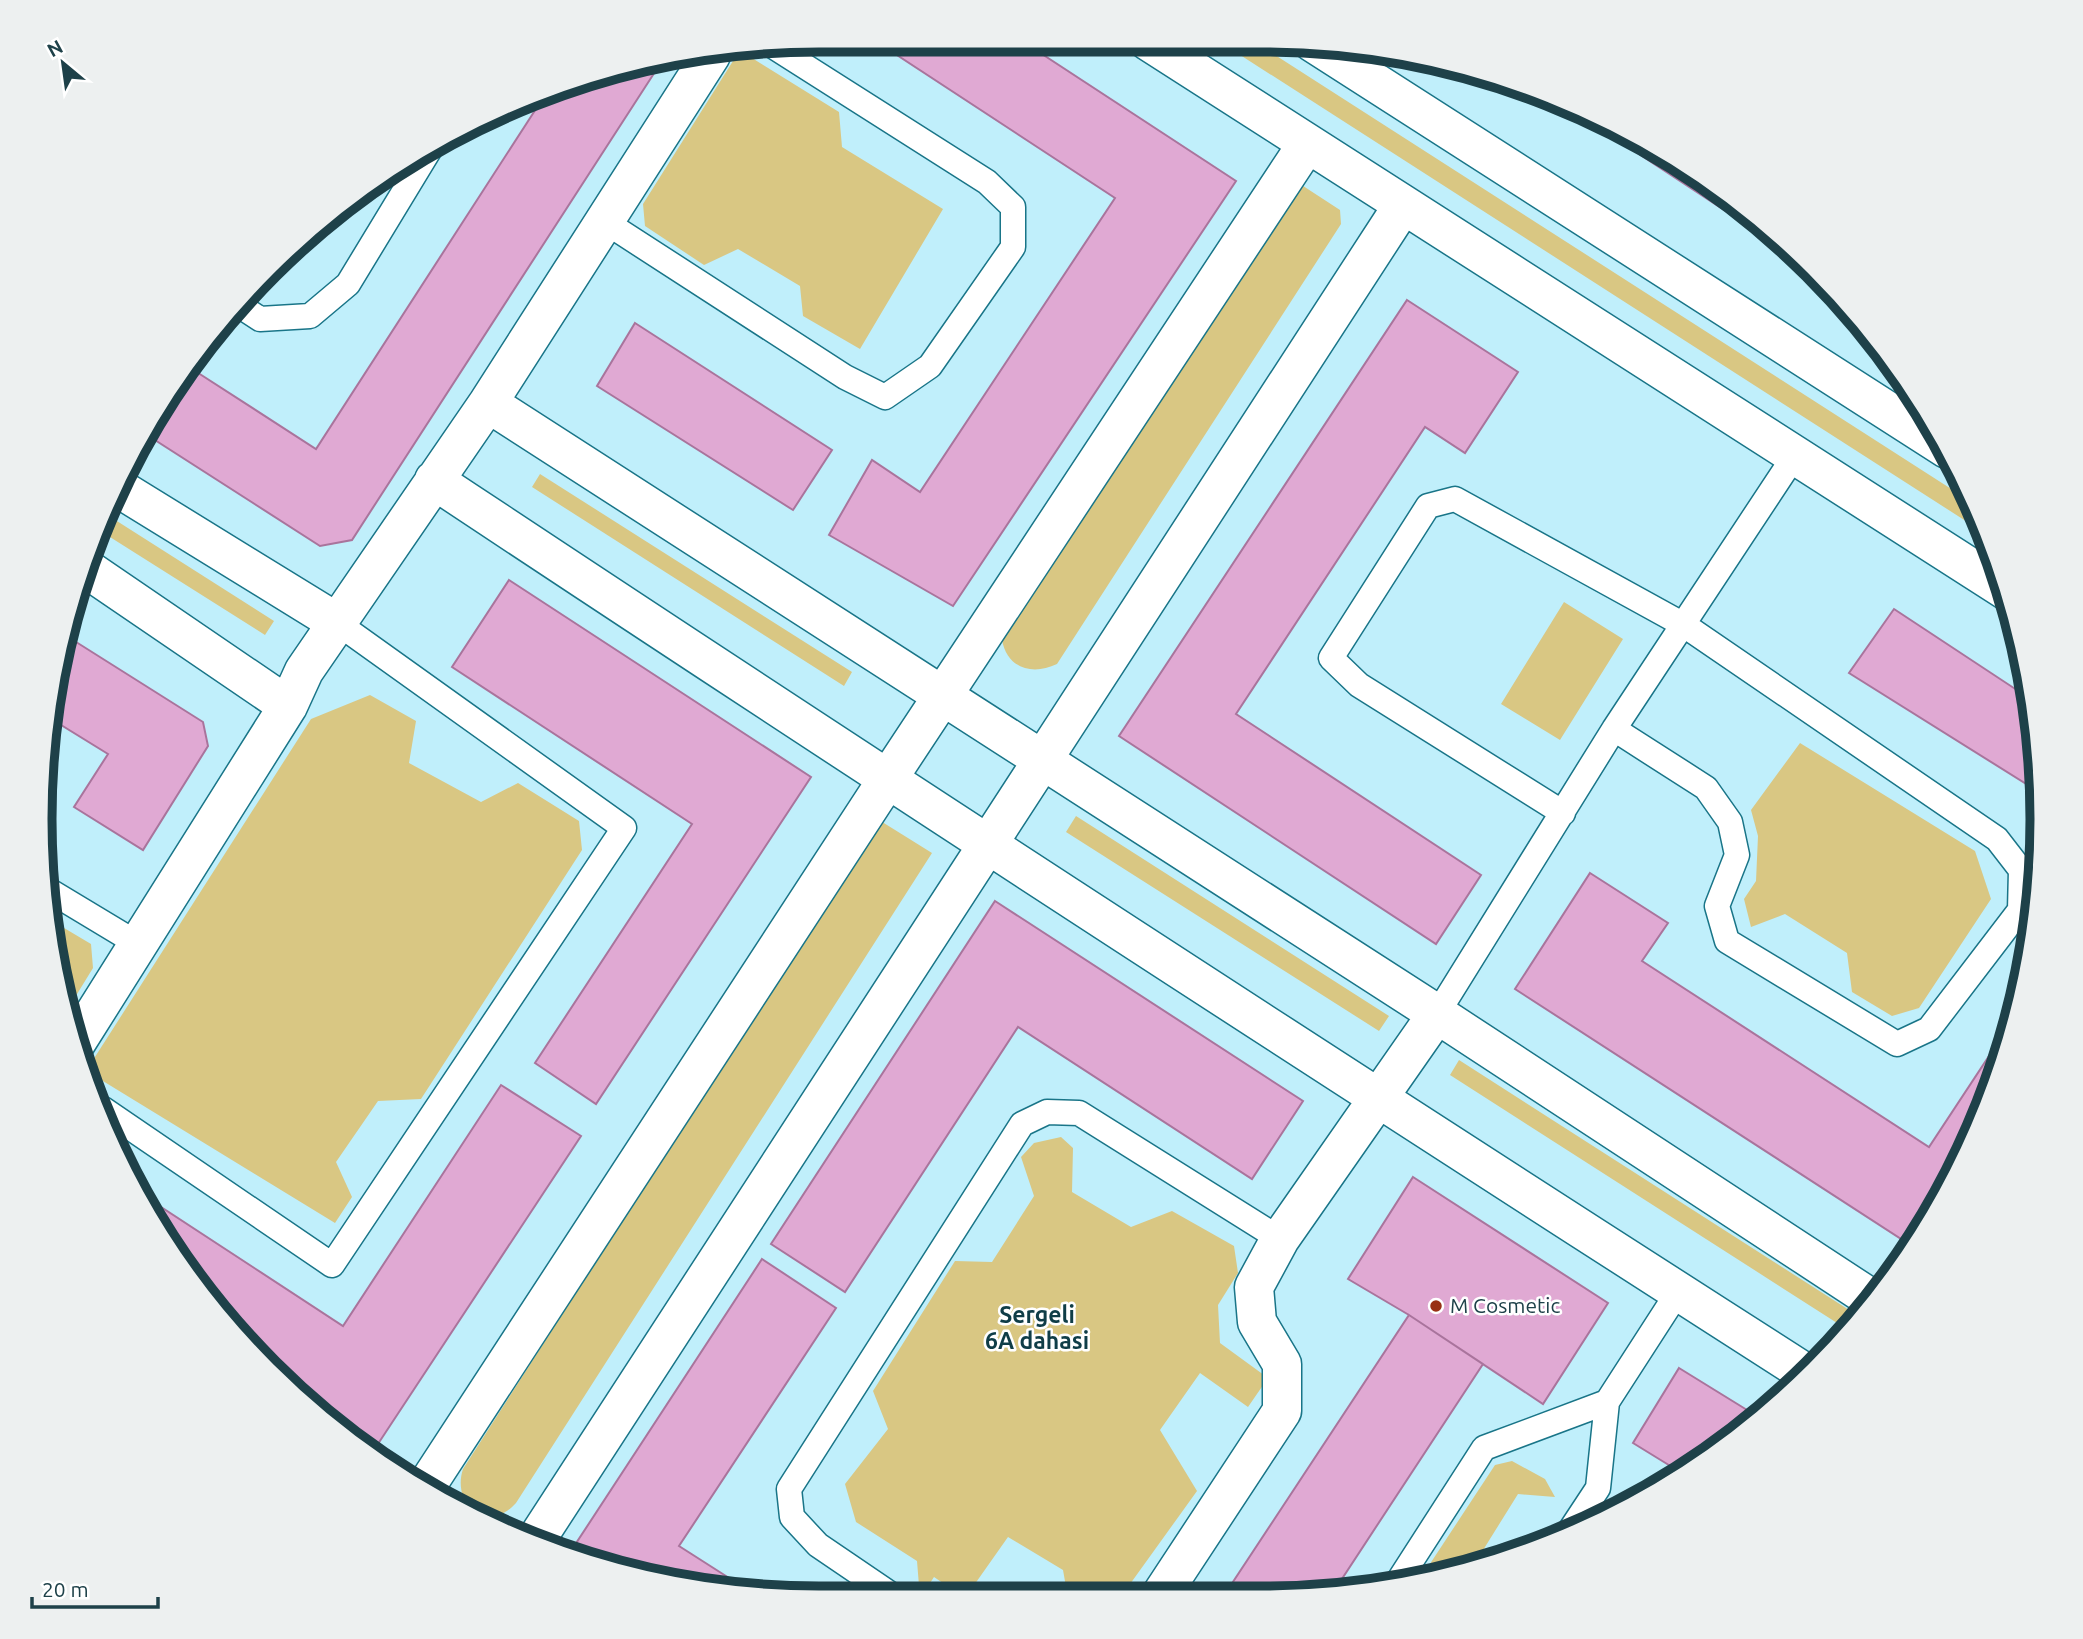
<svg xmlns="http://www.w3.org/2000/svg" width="2083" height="1639" viewBox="0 0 2083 1639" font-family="Ubuntu,sans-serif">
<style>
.green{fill:#d9c783}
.building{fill:#e0a9d3;stroke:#a9749c;stroke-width:2}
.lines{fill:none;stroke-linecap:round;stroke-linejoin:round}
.lane-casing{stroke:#197588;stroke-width:27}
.street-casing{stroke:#197588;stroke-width:41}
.lane{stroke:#fff;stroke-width:24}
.street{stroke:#fff;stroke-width:38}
.poi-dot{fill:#983014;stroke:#fff;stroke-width:2.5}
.labels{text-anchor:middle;stroke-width:5;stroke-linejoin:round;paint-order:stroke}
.poi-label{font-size:21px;fill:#1e4149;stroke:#fff;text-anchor:start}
.neighbourhood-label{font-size:23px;font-weight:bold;fill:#0f3d47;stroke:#fff}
.rim{fill:none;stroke:#1e4149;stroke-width:9}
</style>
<rect width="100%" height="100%" fill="#c0effb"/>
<path class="green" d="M 1220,42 L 1255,42 L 1970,501 L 1986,534 Z
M 752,58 L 839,112 L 842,147 L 943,209 L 860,349 L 803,316 L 800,286 L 738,249 L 704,265 L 645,226 L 643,204 L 733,61 Z
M 1297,182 L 1340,210 L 1341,224 L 1057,664 C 1032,676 1007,668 1002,640 Z
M 540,474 L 852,672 L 844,686 L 532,487 Z
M 109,516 L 274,621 L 265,635 L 102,532 Z
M 1564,602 L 1623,639 L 1560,740 L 1501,704 Z
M 370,695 L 416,721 L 409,763 L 481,802 L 518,783 L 579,821 L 582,850 L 421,1099 L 378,1101 L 336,1162 L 352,1197 L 335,1223 L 98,1078 L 93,1060 L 311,719 Z
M 1800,743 L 1975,851 L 1991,899 L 1919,1008 L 1892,1016 L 1852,992 L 1847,953 L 1785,914 L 1751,927 L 1744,899 L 1756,881 L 1758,836 L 1751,810 Z
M 1076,816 L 1389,1016 L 1379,1031 L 1066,832 Z
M 879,820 L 932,853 L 516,1503 C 489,1534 451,1506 463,1469 Z
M 54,922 L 91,944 L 93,968 L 66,1012 L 60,966 L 68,952 L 57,945 Z
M 1459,1060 L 1860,1317 L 1848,1330 L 1450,1075 Z
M 1061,1137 L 1073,1148 L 1072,1192 L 1131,1227 L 1172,1211 L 1234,1246 L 1238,1273 L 1218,1305 L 1220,1343 L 1268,1378 L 1248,1407 L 1200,1373 L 1160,1430 L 1197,1491 L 1120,1598 L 1059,1598 L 1066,1587 L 1063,1570 L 1008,1537 L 965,1598 L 934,1577 L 920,1598 L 917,1561 L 856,1522 L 845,1484 L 888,1429 L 873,1391 L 955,1261 L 992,1262 L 1034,1196 L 1021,1157 L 1034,1143 Z
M 1512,1461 L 1545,1479 L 1555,1497 L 1518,1494 L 1480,1555 L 1482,1564 L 1422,1576 L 1495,1465 Z"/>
<path class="building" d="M 874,40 L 1022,41 L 1236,181 L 953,606 L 829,535 L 872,460 L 920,492 L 1115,198 Z
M 662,61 L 352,540 L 320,546 L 144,433 L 192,369 L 316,449 L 543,98 L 618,67 Z
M 1560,102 L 1653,145 L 1777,233 L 1809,266 Z
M 1407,300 L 1518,372 L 1465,453 L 1425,427 L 1236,714 L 1481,875 L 1436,944 L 1119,736 Z
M 635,323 L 832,450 L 793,510 L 597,386 Z
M 509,580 L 811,777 L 596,1104 L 535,1063 L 692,824 L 452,667 Z
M 1894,609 L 2032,700 L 2036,718 L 2039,792 L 1849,673 Z
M 65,635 L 203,722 L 208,746 L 143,850 L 74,807 L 108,754 L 53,720 Z
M 1590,873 L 1668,923 L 1642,961 L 1929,1147 L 2018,1012 L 1962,1165 L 1912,1246 L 1515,989 Z
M 995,901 L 1303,1101 L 1252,1179 L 1018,1027 L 845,1292 L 771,1244 Z
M 501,1085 L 581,1136 L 372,1453 L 345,1438 L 233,1333 L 144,1209 L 138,1192 L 343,1326 Z
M 1413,1177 L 1608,1303 L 1543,1404 L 1409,1315 L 1348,1279 Z
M 762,1259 L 836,1308 L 679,1546 L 751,1592 L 668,1584 L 569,1554 Z
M 1409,1315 L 1483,1364 L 1332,1594 L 1315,1597 L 1223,1597 Z
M 1679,1368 L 1760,1418 L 1657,1492 L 1672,1467 L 1633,1443 Z"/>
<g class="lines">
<g class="lane-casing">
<path id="lane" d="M 604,221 L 845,377 L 885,397 L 930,366 L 1013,247 L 1013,207 L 987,182 L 773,46
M 240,306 L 260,319 L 310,316 L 348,284 L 433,144
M 1563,813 L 1359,685 L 1331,658 L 1428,506 L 1455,499 L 1684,625 L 1997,839 L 2021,870 L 2020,910 L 1929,1029 L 1897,1044 L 1727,941 L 1717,906 L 1737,855 L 1730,822 L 1706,788 L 1614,729
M 50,891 L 138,944
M 1437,1014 L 1614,729 L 1795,455
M 103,1109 L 332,1265 L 624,828 L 336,622
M 1569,1532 L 1598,1488 L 1607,1402 L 1678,1292
M 1399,1580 L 1484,1448 L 1607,1402
M 896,1598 L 818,1545 L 792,1517 L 789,1489 L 1022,1124 L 1047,1112 L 1079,1113 L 1280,1239"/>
</g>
<g class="street-casing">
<path id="street" d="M 1148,41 L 2007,591
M 1312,42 L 1947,449
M 488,403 L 1437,1014 L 1875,1301
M 434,480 C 889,782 1347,1079 1807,1374
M 120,489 L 336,622
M 87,569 L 288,706
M 76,1043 L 288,706 L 304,671 L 488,403 L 711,55
M 427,1485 L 887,780 L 1307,144
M 534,1543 L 1403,205
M 1159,1598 L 1282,1411 L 1282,1364 L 1257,1322 L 1254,1287 L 1280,1239 L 1437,1014"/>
</g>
<use href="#lane" class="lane"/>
<use href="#street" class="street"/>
</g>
<circle class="poi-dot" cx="1436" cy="1306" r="7"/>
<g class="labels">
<g class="poi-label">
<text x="1450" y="1313">M Cosmetic</text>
</g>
<g class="neighbourhood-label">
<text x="1037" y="1323">Sergeli<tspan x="1037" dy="26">6A dahasi</tspan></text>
</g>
</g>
<path d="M0 0H2083V1639H0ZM819 52H1263A767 767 0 0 1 2030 819V819A767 767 0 0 1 1263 1586H819A767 767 0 0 1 52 819V819A767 767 0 0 1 819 52Z" fill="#edf0f0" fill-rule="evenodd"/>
<path class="rim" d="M819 52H1263A767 767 0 0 1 2030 819V819A767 767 0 0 1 1263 1586H819A767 767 0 0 1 52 819V819A767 767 0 0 1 819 52Z"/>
<g transform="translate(63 63) rotate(331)" stroke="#ffffff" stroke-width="5" paint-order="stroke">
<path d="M0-5L12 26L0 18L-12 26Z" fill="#1e4149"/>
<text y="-10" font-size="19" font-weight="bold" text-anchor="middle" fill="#1e4149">N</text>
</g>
<path d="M32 1597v10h126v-10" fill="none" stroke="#1e4149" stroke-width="3.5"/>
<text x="42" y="1597" font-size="21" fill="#1e4149" stroke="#ffffff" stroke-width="5" paint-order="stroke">20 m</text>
</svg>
